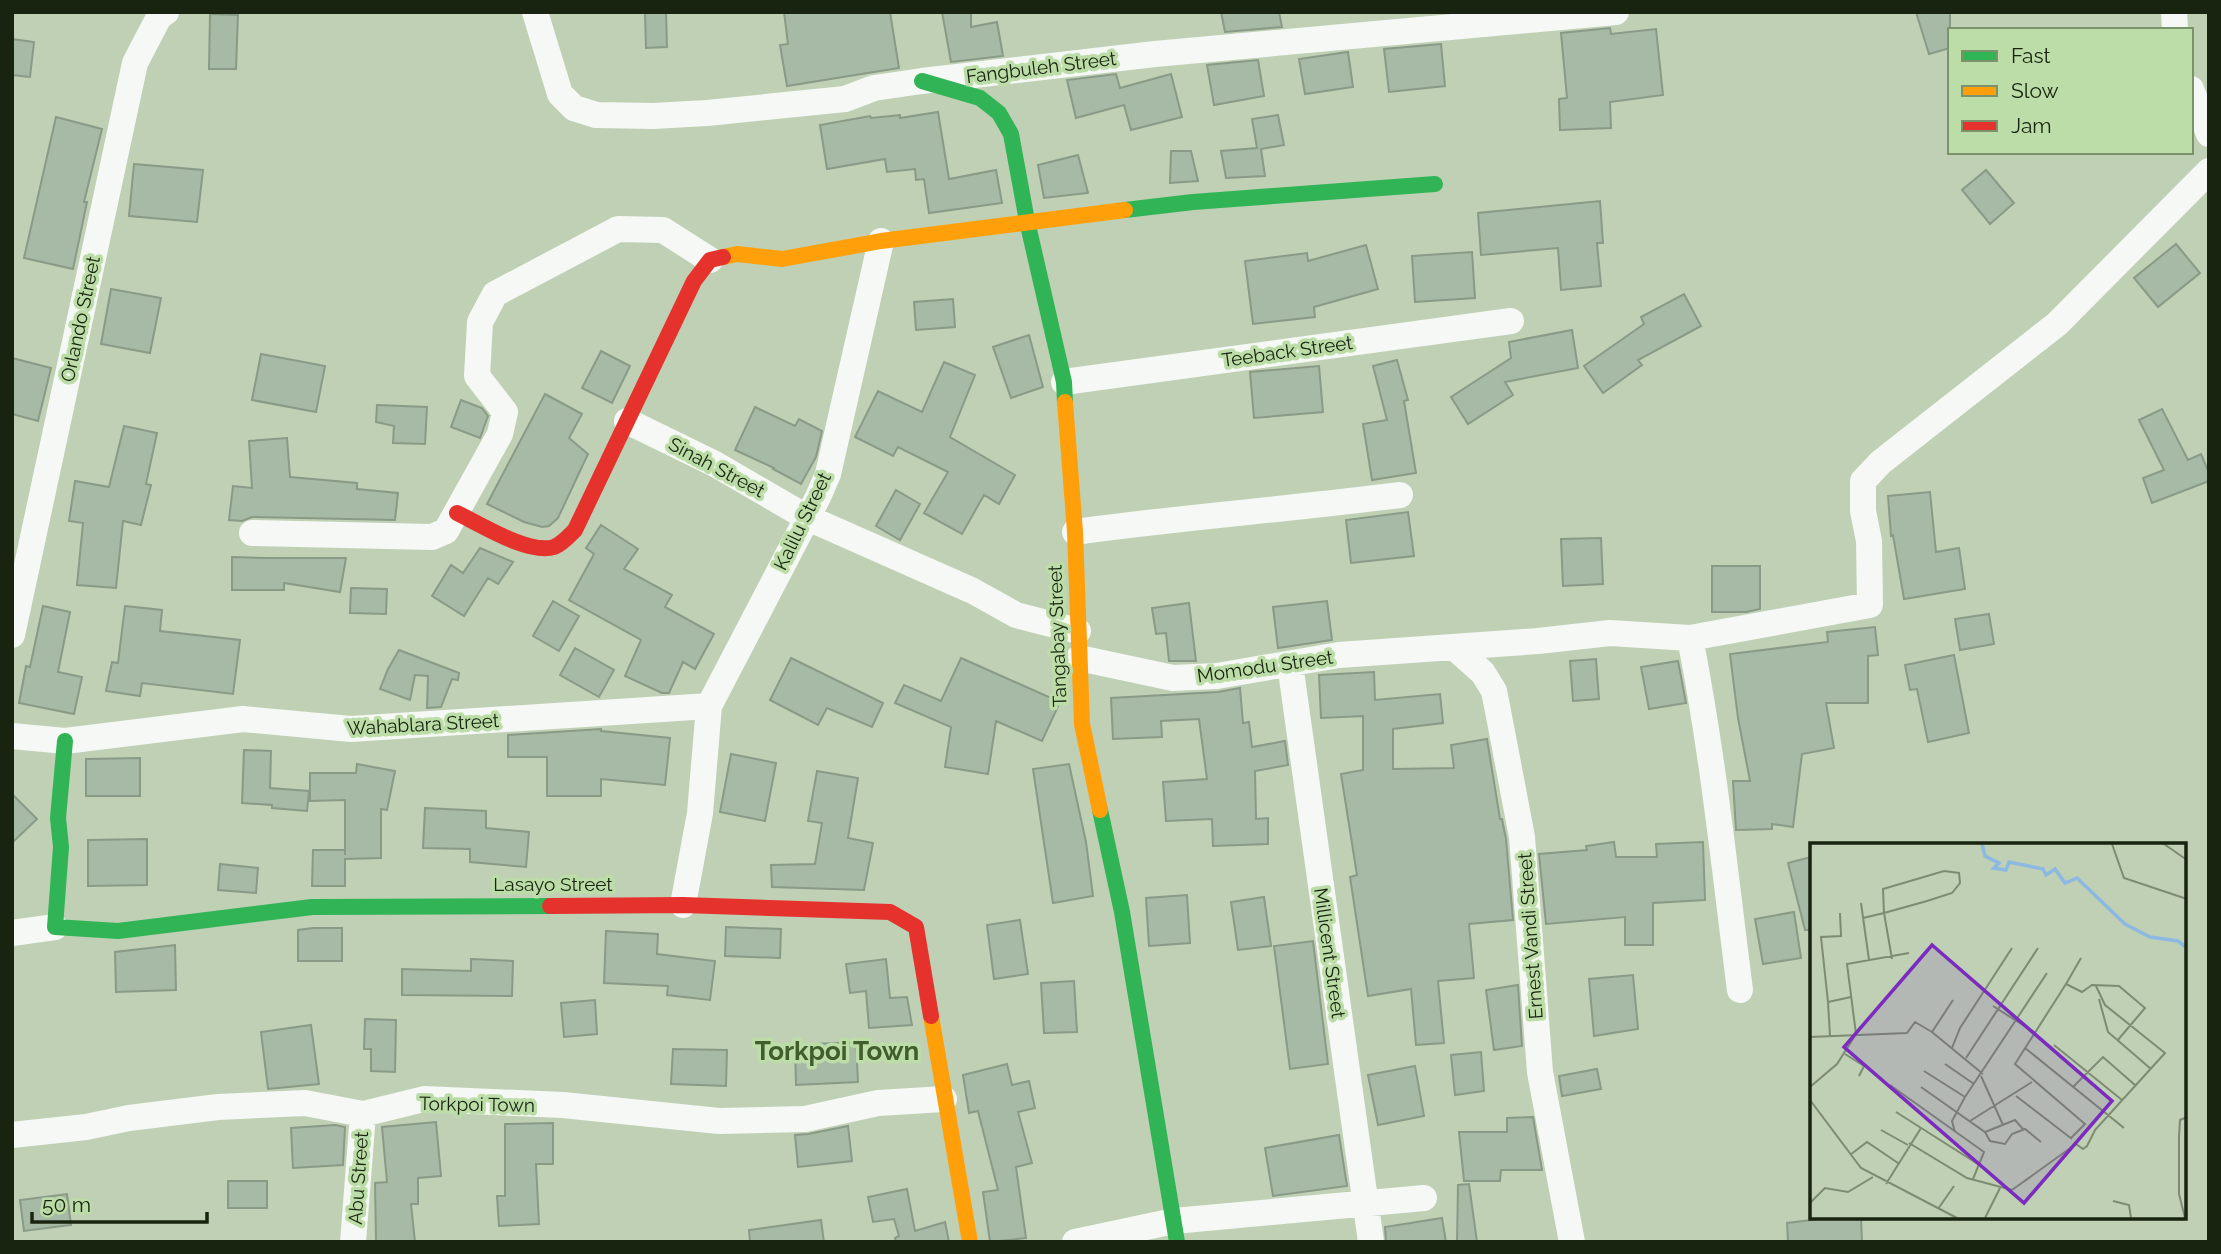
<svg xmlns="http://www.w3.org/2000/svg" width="2221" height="1254" viewBox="0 0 2221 1254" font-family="Raleway,sans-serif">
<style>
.building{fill:#a7baa5;stroke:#899a87;stroke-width:2}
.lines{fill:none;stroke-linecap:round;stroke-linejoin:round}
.street{stroke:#f5f8f4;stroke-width:26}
.fast{stroke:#30b455;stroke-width:16}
.slow{stroke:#ff9f0a;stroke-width:16}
.jam{stroke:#e5322d;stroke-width:16}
.labels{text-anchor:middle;stroke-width:7;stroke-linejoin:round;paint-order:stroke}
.street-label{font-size:19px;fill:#182410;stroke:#bcdda7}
.district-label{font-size:26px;font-weight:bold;fill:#415d2d;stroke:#bcdda7}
.inset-river{fill:none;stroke:#8cb9e1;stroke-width:3.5}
.inset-road{fill:none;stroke:#7c8b72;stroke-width:2}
.view{fill:#7b2cbf;fill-opacity:0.15;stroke:#7b2cbf;stroke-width:3.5}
.inset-edge{fill:none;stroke:#182410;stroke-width:3.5}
</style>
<rect width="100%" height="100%" fill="#bfd0b4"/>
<path class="building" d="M 645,12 L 666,12 L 667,47 L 646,48 Z
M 784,12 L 890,12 L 899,68 L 787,86 L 780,45 L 788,44 Z
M 942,12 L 971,12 L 971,27 L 997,22 L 1003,56 L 951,62 Z
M 1221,12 L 1279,12 L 1282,27 L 1225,32 Z
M 1916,12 L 1950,12 L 1950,48 L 1929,54 Z
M 210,14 L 238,15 L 236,69 L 209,69 Z
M 1610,28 L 1611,34 L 1656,29 L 1663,95 L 1610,102 L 1611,128 L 1560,130 L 1559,99 L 1567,98 L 1561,33 Z
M 12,39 L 34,42 L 30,77 L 12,75 Z
M 1441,44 L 1445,86 L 1389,92 L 1384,49 Z
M 1348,52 L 1353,87 L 1305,94 L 1299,59 Z
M 1258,60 L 1264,96 L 1214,105 L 1207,65 Z
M 1116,74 L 1120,88 L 1171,74 L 1182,117 L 1131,130 L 1124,105 L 1076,118 L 1067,80 Z
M 938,112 L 949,179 L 996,170 L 1002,203 L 929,213 L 924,179 L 916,180 L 915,169 L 887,172 L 885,159 L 827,169 L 820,125 L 870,116 L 871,118 L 900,115 L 900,118 Z
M 1278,115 L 1284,145 L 1261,149 L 1265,176 L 1226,178 L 1221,151 L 1257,148 L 1252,119 Z
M 56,117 L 102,129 L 84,202 L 87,202 L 73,269 L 24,258 Z
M 1171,151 L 1191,151 L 1198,181 L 1170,183 Z
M 1078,155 L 1088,193 L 1044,198 L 1038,165 Z
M 134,164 L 203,170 L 197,222 L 129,216 Z
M 1986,170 L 2014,203 L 1990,224 L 1962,190 Z
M 1600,201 L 1603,243 L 1597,243 L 1601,286 L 1561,290 L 1558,248 L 1481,255 L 1478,213 Z
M 2176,244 L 2200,273 L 2158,307 L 2134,278 Z
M 1366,245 L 1378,289 L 1314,307 L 1315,317 L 1253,324 L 1245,261 L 1307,253 L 1308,261 Z
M 1472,252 L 1475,298 L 1415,302 L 1412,256 Z
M 111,289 L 161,298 L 150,353 L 101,344 Z
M 1684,294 L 1701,326 L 1638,360 L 1642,365 L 1603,393 L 1584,366 L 1644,324 L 1641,317 Z
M 953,299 L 955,327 L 916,330 L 914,302 Z
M 1572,330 L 1578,368 L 1505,382 L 1513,395 L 1468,424 L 1451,397 L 1511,358 L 1509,342 Z
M 1029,335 L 1043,387 L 1011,398 L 993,347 Z
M 601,351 L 630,366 L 612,403 L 582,388 Z
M 261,354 L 325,366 L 316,412 L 252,400 Z
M 12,358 L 51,368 L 38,421 L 12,414 Z
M 1397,360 L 1408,400 L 1404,401 L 1416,473 L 1372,480 L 1363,424 L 1387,420 L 1373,366 Z
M 944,362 L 975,375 L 950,437 L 1015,475 L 999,504 L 984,495 L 962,534 L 924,513 L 948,472 L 898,447 L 893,456 L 855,437 L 878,391 L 922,412 Z
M 1319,366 L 1323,412 L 1254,418 L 1250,372 Z
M 545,394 L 582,414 L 569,438 L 588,454 L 558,518 L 549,526 L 542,527 L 524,522 L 487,504 Z
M 461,400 L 482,408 L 488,416 L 480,438 L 451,427 Z
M 377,405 L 427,407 L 425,444 L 393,443 L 394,426 L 376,422 Z
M 755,407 L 795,426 L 799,419 L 822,431 L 816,457 L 801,484 L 773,469 L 774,468 L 735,450 Z
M 2162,409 L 2188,460 L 2201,454 L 2209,473 L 2209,481 L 2152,503 L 2143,478 L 2164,470 L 2139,420 Z
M 124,426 L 157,433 L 146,484 L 151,485 L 141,525 L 123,521 L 116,588 L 77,585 L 83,523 L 69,521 L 75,481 L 109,487 Z
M 287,438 L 290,477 L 357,483 L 357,489 L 398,493 L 395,520 L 252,517 L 242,521 L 229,520 L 233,486 L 252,488 L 249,441 Z
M 896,490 L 920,504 L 900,540 L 876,526 Z
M 1930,492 L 1936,552 L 1959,548 L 1965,589 L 1904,599 L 1893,535 L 1891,536 L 1888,496 Z
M 1408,512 L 1414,556 L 1351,563 L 1346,520 Z
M 601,525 L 638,549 L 624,569 L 672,595 L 665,607 L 714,634 L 695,669 L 683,662 L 669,693 L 662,693 L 625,676 L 641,640 L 569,600 L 594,554 L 586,548 Z
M 1601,538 L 1603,584 L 1563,586 L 1561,539 Z
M 480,548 L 513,562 L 498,584 L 488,578 L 464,616 L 432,596 L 451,565 L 463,573 Z
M 232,557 L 266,558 L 346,558 L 340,592 L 284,583 L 284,590 L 232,590 Z
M 1712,566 L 1760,566 L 1760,609 L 1746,612 L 1712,612 Z
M 351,588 L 387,589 L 386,614 L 350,613 Z
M 553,601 L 579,616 L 559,651 L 533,636 Z
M 1327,601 L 1332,640 L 1278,648 L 1273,607 Z
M 1189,603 L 1196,661 L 1169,661 L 1166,633 L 1156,634 L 1152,608 Z
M 43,606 L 70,612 L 58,672 L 82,677 L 74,714 L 19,703 L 26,666 L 30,667 Z
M 125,606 L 162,610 L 160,631 L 240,640 L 233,694 L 142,683 L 140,696 L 106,691 L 112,662 L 118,663 Z
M 1989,614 L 1994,644 L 1960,650 L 1955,619 Z
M 1875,627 L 1878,655 L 1868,656 L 1868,703 L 1826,703 L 1834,748 L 1802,754 L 1793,827 L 1772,824 L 1772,829 L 1736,830 L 1733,781 L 1750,781 L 1738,718 L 1730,654 L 1828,642 L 1827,632 Z
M 575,648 L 614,670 L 599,697 L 560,675 Z
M 399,650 L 459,673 L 458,680 L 452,679 L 441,707 L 427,708 L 428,676 L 415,675 L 410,700 L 380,689 L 388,669 Z
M 1954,655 L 1969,733 L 1928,742 L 1917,689 L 1910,690 L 1905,665 Z
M 791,658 L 883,703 L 872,727 L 827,708 L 818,725 L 770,700 Z
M 961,658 L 1060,702 L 1042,741 L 996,721 L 988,774 L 945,767 L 951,727 L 895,703 L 904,685 L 941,701 Z
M 1596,659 L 1599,699 L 1573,701 L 1570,661 Z
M 1678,661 L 1686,703 L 1649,709 L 1641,667 Z
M 1374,672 L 1375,700 L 1440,694 L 1443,723 L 1393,729 L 1393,769 L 1454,768 L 1451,745 L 1487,739 L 1500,819 L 1502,819 L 1506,839 L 1513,920 L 1469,924 L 1474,978 L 1438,981 L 1444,1043 L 1416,1045 L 1411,989 L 1368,996 L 1350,877 L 1357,875 L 1341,774 L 1363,770 L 1363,716 L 1321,718 L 1319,675 Z
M 1240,688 L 1243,723 L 1249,722 L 1252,747 L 1285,741 L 1288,765 L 1255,771 L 1256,819 L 1268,818 L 1268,844 L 1213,846 L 1212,819 L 1166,821 L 1163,782 L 1207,779 L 1199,719 L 1161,721 L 1162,737 L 1113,739 L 1111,698 L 1218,692 Z
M 601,729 L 601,731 L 670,738 L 665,785 L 601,779 L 601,796 L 547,796 L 547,757 L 508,757 L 508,735 Z
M 244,750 L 271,751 L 270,788 L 309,791 L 307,811 L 272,808 L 272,805 L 242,803 Z
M 731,754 L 776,763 L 765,821 L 720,812 Z
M 140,758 L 140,796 L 86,796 L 86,759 Z
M 357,764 L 395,771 L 387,810 L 381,809 L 381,858 L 345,859 L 345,886 L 312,886 L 313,850 L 345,850 L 345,855 L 345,800 L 310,801 L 310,773 L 356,773 Z
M 1069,764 L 1086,842 L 1093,896 L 1053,903 L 1033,769 Z
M 817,771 L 858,778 L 848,838 L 873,843 L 864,890 L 772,887 L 771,865 L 815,864 L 822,823 L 808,821 Z
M 12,794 L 37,819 L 12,843 Z
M 425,808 L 486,811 L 486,828 L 529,832 L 526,867 L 470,862 L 470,849 L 423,848 Z
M 147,839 L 147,885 L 88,886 L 88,840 Z
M 1614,842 L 1616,857 L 1657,857 L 1656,844 L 1703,842 L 1705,900 L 1653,903 L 1653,945 L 1625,945 L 1625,917 L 1546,924 L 1539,854 L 1587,850 L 1586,846 Z
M 1811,857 L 1811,930 L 1805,930 L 1788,863 Z
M 220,864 L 258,868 L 256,893 L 218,890 Z
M 1187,895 L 1190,943 L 1149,946 L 1146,898 Z
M 1264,897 L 1271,946 L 1238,950 L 1231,902 Z
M 1794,912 L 1801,958 L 1763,964 L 1755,919 Z
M 1020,920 L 1028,974 L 994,979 L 987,925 Z
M 726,927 L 781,929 L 780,958 L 725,956 Z
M 313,928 L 342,928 L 342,961 L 298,961 L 298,930 Z
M 606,931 L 658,934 L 657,954 L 715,961 L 710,1000 L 667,995 L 668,986 L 604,983 Z
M 1313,941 L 1328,1064 L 1290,1069 L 1274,946 Z
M 175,945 L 176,990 L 116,992 L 115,952 Z
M 471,959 L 513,961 L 512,996 L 402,995 L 402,969 L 471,971 Z
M 886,959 L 890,998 L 907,997 L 912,1025 L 869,1028 L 866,991 L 850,993 L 846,964 Z
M 1633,975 L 1638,1029 L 1594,1036 L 1589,979 Z
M 1074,981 L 1077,1032 L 1044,1033 L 1041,983 Z
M 1518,985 L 1522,1046 L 1494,1050 L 1486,990 Z
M 595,1000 L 597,1034 L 564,1037 L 561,1003 Z
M 365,1019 L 396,1020 L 395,1072 L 371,1071 L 371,1049 L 364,1049 Z
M 311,1025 L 319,1084 L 268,1089 L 261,1032 Z
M 856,1042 L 858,1082 L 796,1085 L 795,1045 Z
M 673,1049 L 727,1050 L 726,1086 L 671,1084 Z
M 1481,1052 L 1484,1091 L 1455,1095 L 1451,1055 Z
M 1007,1064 L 1012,1085 L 1029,1081 L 1035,1108 L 1018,1112 L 1032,1163 L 1016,1167 L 1026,1238 L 990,1242 L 983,1192 L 998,1190 L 978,1111 L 969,1113 L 963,1075 Z
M 1415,1066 L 1424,1116 L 1378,1125 L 1368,1075 Z
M 1597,1069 L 1601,1089 L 1562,1096 L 1559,1076 Z
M 1533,1117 L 1542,1170 L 1501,1170 L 1500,1181 L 1464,1181 L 1459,1132 L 1507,1132 L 1507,1118 Z
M 436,1122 L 441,1176 L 418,1178 L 418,1204 L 411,1204 L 415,1242 L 376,1242 L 375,1183 L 387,1182 L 382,1127 Z
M 553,1123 L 553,1164 L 536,1164 L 539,1224 L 499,1226 L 497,1196 L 505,1196 L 505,1124 Z
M 335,1125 L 345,1127 L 343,1165 L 293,1168 L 291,1128 Z
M 848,1126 L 852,1161 L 798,1167 L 795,1135 L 808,1134 Z
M 1339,1135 L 1347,1186 L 1273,1196 L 1265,1148 Z
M 228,1181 L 267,1181 L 267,1208 L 228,1208 Z
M 1469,1184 L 1477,1242 L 1457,1242 L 1458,1185 Z
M 907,1189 L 915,1231 L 945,1222 L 949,1242 L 896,1242 L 895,1238 L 899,1236 L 894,1219 L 873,1222 L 868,1197 Z
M 67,1194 L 71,1225 L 24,1231 L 20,1200 Z
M 1836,1217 L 1861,1217 L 1862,1242 L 1788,1242 L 1787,1223 Z
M 1442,1218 L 1446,1242 L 1386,1242 L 1385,1227 Z
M 821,1220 L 824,1242 L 750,1242 L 749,1230 Z"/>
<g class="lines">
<path class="street" d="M 535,12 L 560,94 L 574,108 L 596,115 L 653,116 L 707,113 L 845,99 L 874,88 L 922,81 L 1155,54 L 1616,12
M 2174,12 L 2175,30
M 2191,89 L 2209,134
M 1064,382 L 1511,321
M 627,421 L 715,464 L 806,517 L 973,591 L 1016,615 L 1078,631
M 1075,532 C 1183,517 1292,509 1400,495
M 252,533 L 432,537 L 446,531 L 500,434 L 505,412 L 477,376 L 480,322 L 495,294 L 618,229 L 663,230 L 710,260
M 12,635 L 135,63 L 159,17 L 166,12
M 1690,638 L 1870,605 L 1869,541 L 1863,511 L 1863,481 L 1881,462 L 2057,324 L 2209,171
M 1454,647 L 1483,673 L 1494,691 L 1498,711 L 1522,837 L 1540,1072 L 1572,1242
M 1079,658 L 1173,678 L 1217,676 L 1339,655 L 1538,641 L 1610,633 L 1690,638 C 1713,754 1725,873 1740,990
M 1290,664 L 1371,1242
M 12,736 L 65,741 L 243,719 L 351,729 L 709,706
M 683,905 L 700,813 L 709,706 L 818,497 L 828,474 L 881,241
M 12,933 L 55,927
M 12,1135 L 86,1127 L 129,1118 L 218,1107 L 305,1103 L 363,1114 L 424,1099 L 563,1105 L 719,1121 L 805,1119 L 878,1103 L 944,1099
M 353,1242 L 363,1114
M 1075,1242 L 1174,1221 L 1424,1198"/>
<path class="fast" d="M 922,81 L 980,98 L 999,113 L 1011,134 L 1027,221 L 1064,382 L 1065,402
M 1125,210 L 1193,202 L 1435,184
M 65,741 L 58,818 L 61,847 L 55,927 L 118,931 L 312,907 L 550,906
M 1100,810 L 1122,912 L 1177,1242"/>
<path class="slow" d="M 723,257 L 737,254 L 782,259 L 881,241 L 1125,210
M 1065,402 L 1075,532 L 1082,724 L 1100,810
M 931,1016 L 970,1242"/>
<path class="jam" d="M 457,513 C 480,524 529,555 554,547 C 562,544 569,536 575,530 L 694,281 L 710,260 L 723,257
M 550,906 L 683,905 L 890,912 L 916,927 L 931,1016"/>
</g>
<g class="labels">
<g class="street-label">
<text transform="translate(1041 67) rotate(-7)" y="7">Fangbuleh Street</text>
<text transform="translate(80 319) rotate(-78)" y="7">Orlando Street</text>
<text transform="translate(1287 351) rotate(-8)" y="7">Teeback Street</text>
<text transform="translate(717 467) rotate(28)" y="7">Sinah Street</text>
<text transform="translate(802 521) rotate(-64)" y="7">Kalilu Street</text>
<text transform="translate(1057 636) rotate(-92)" y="7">Tangabay Street</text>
<text transform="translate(1265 666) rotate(-8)" y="7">Momodu Street</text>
<text transform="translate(423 724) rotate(-3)" y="7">Wahablara Street</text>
<text x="553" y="891">Lasayo Street</text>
<text transform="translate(1530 936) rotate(-94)" y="7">Ernest Vandi Street</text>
<text transform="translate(1330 953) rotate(82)" y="7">Millicent Street</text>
<text transform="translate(477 1104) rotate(1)" y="7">Torkpoi Town</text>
<text transform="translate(358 1178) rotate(-86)" y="7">Abu Street</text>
</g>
<g class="district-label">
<text x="837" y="1060">Torkpoi Town</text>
</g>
</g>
<g transform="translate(1810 843)">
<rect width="376" height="376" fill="#bfd0b4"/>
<path class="inset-river" d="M 172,1 L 175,13 L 189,20 L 184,25 L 196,27 L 199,19 L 233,26 L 236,32 L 245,26 L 255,40 L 267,35 L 315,81 L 340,94 L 368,98 L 377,105"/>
<path class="inset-road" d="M 302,1 L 314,35 L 377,56M 354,1 L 377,17M 51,60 L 59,117M 53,75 L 74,70 L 117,58 L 142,50 L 150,40 L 149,30 L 134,28 L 73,46 L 74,70 L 82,116M 271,115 L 256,141 L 272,149 L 282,142 L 309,143 L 335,165 L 307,198M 256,141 L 205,221 L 275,281 L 261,295M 289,156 L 298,189 L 341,226M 143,157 L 122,189 L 173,231M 18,159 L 11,94 L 31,93 L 30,70M 183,163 L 224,189M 20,193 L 18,159 L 41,154M 0,194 L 97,190 L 105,179 L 122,189M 244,202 L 312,257M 142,205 L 150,185 L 202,105M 215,205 L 314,285M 35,211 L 54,223 L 49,233M 156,215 L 228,105M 135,221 L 164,241M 114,228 L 155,254M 171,233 L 193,282M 80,242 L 174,309 L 163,336M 0,244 L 27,221 L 46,191 L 37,121 L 99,110M 111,244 L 175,289 L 205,277 L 213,286M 263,244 L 293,214 L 325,242M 206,253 L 262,296M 0,257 L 51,325 L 147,375M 86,269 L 171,323M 160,278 L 222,239M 71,287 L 98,302M 145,289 L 142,278 L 155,254 L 237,130M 175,289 L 180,298 L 195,301 L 202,291 L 215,286 L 231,299M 99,300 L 157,335 L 202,347 L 266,301 L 273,306 L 277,303 L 285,287 L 355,210 L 295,162 L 286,143M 40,312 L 57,299 L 88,320M 76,341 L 111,285M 303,358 L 319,362 L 321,375M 0,360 L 15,345 L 38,349 L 63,334M 128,366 L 144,343M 175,375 L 190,345M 375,375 L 369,351 L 369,294 L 370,277 L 377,274"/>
<path class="view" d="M 122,102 L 302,258 L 214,360 L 34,204 Z"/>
<rect width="376" height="376" class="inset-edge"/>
</g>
<rect width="2221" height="1254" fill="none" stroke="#182410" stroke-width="28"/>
<rect x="1948" y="28" width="245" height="126" fill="#bcdda7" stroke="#7a936b" stroke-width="2"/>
<rect x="1962" y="51" width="35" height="10" fill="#30b455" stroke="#7a936b" stroke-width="2"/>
<text x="2011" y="63" font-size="21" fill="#182410">Fast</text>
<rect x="1962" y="86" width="35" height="10" fill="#ff9f0a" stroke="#7a936b" stroke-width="2"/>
<text x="2011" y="98" font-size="21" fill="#182410">Slow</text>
<rect x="1962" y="121" width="35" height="10" fill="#e5322d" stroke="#7a936b" stroke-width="2"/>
<text x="2011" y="133" font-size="21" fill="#182410">Jam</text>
<path d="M32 1212v10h175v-10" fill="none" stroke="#182410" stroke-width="3.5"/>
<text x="42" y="1212" font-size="21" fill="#182410" stroke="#bcdda7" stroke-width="5" paint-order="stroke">50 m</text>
</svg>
